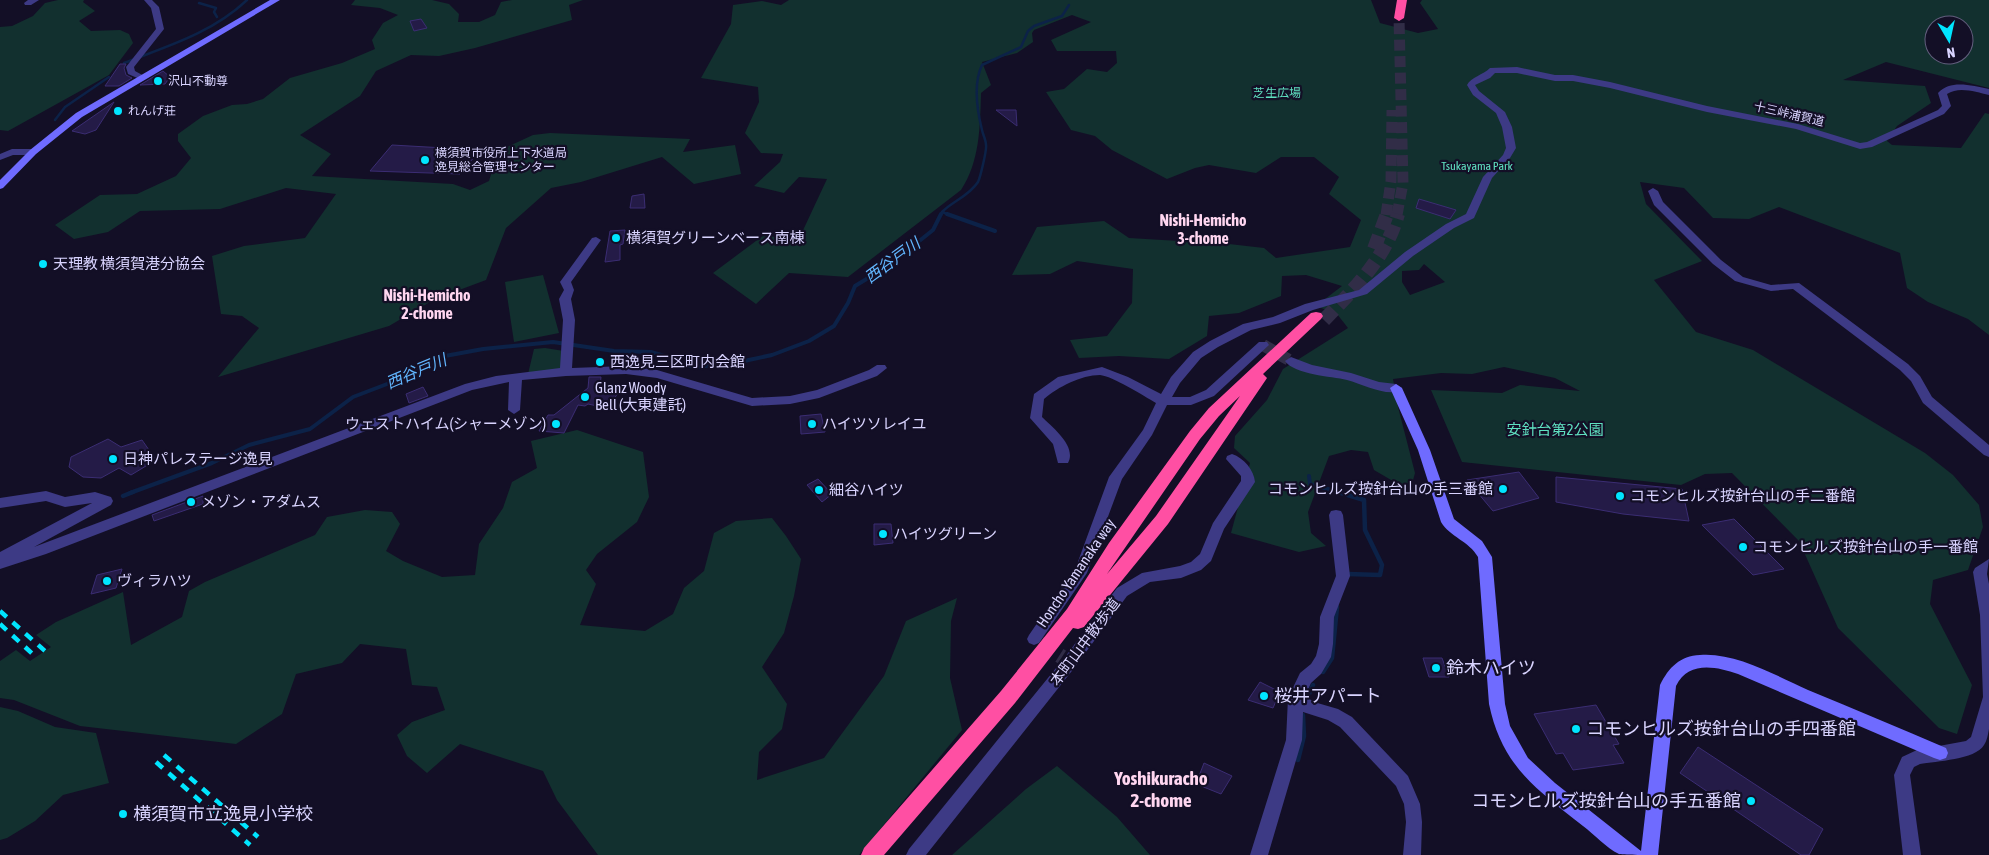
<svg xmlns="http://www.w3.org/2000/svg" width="1989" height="855" viewBox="0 0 1989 855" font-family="'Asap Condensed','Noto Sans JP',sans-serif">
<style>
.green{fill:#12302f;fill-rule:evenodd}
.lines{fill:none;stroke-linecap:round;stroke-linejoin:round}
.stream-far2{stroke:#0c2248;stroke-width:2.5}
.stream-far1{stroke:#0c2248;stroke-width:4}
.stream{stroke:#0c2248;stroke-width:4.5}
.building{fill:#241b47;stroke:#3b2d73}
.street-tunnel-far1{stroke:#312d47;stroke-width:12;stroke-dasharray:12 5.5;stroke-linecap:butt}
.street-tunnel{stroke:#312d47;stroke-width:15;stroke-dasharray:15 8;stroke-linecap:butt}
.highway-tunnel-far1{stroke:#312d47;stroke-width:11;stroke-dasharray:11 5.5;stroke-linecap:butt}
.highway-tunnel{stroke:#312d47;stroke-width:14;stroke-dasharray:14 7;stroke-linecap:butt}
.street{fill:#3d3a85;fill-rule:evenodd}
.secondary{fill:#6f6bff;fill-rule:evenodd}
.highway{fill:#ff4fa3;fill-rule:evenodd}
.rail{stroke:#00e5ff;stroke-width:4.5;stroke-dasharray:9 8;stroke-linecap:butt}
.poi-dot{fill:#00e5ff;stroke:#130f26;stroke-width:2}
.labels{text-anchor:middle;stroke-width:4.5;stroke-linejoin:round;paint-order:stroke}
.far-poi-label{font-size:12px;fill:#d9d4ff;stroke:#130f26;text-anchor:start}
.far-park-label{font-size:12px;fill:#5fe0c0;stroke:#130f26}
.far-street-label{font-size:12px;fill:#d9d4ff;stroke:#130f26}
.poi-label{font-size:15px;fill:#d9d4ff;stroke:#130f26;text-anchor:start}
.park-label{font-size:15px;fill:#5fe0c0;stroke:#130f26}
.street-label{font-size:15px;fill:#d9d4ff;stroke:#130f26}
.neighbourhood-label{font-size:16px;font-weight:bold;fill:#ffd6f0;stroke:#130f26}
.water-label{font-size:16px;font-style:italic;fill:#62b6ff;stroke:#130f26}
.near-poi-label{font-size:18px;fill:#d9d4ff;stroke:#130f26;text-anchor:start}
.near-neighbourhood-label{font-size:19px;font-weight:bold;fill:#ffd6f0;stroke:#130f26}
</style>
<rect width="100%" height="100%" fill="#130f26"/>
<path class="green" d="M 58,0 L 84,0 L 83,2 L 95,11 L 79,21 L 91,31 L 120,30 L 129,34 L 133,43 L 109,75 L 8,131 L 0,130 L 0,27 L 12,26 L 33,16 L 45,3 Z
M 355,0 L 432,0 L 449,4 L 459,14 L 458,22 L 479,22 L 495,15 L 501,2 L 512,0 L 583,0 L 569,5 L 572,20 L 475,48 L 439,56 L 411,55 L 376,71 L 360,96 L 300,135 L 331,154 L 312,176 L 453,184 L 470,190 L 489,181 L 498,151 L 533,135 L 550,133 L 690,139 L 683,152 L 735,145 L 741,174 L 694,184 L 662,157 L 581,182 L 551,188 L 506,228 L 486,280 L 435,299 L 389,326 L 218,377 L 259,328 L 242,316 L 221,314 L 212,256 L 244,246 L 305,238 L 336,194 L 286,188 L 220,209 L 140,211 L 108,232 L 74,239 L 55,225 L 100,195 L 137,194 L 176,176 L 191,158 L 178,141 L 178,134 L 203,116 L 232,105 L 247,104 L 263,99 L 290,78 L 342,63 L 375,49 L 372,40 L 383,23 L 398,15 L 380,8 L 351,5 Z
M 789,0 L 1371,0 L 1380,23 L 1418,33 L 1438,29 L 1420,3 L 1422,0 L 1989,0 L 1989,88 L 1886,62 L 1843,80 L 1925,86 L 1931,103 L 1897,126 L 1887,141 L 1892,145 L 1961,148 L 1985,113 L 1989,114 L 1989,335 L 1968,319 L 1928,302 L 1907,288 L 1900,253 L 1779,207 L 1749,219 L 1713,218 L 1684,188 L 1640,182 L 1646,204 L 1702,261 L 1654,280 L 1696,332 L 1753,350 L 1925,453 L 1953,475 L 1979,505 L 1983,527 L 1968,570 L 1933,580 L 1930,604 L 1972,685 L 1957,734 L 1939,728 L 1838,628 L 1799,541 L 1732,473 L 1705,474 L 1681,485 L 1462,462 L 1431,390 L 1502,393 L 1520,385 L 1580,391 L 1555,378 L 1504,367 L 1472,374 L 1441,373 L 1393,379 L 1398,407 L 1415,473 L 1410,491 L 1374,470 L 1368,452 L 1351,450 L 1329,456 L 1308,512 L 1311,533 L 1326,546 L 1299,552 L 1231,533 L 1250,463 L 1234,448 L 1235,436 L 1267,400 L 1283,369 L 1348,328 L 1337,314 L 1316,306 L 1342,286 L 1306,275 L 1282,276 L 1281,296 L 1239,313 L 1209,316 L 1207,336 L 1169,359 L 1119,356 L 1079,358 L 1070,340 L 1107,336 L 1132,303 L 1133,269 L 1077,261 L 1050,274 L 1012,275 L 1037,227 L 1104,221 L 1129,238 L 1229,244 L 1264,248 L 1276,258 L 1350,247 L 1361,220 L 1329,194 L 1339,177 L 1314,157 L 1281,157 L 1256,173 L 1209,165 L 1195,168 L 1167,179 L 1112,150 L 1095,136 L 1071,130 L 1046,92 L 1064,89 L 1087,69 L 1107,72 L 1117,63 L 1116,51 L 1057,51 L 1051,40 L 1091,22 L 1072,15 L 1034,30 L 1032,33 L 1033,42 L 1017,53 L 982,62 L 991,85 L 981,93 C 980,127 980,161 961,190 L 848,277 L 789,273 L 756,304 L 713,273 L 764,235 L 798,241 L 827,179 L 799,177 L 784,193 L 754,186 L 780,162 L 783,154 L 761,153 L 745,133 L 759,102 L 758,87 L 701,78 L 731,24 L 733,5 L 762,1 L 781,5 ZM 1934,25 L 1964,25 L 1964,55 L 1934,55 ZM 1424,264 L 1445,282 L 1410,295 L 1402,282 L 1402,271 L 1419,270 Z
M 543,275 L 559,333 L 514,342 L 505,282 Z
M 545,348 L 564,351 L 562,370 L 528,374 L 534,349 Z
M 577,430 L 643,452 L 649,497 L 637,522 L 597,554 L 586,570 L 596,584 L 580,625 L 645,631 L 673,614 L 684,588 L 704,571 L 714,533 L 736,521 L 772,518 L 786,536 L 801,559 L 794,596 L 784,633 L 762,667 L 787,704 L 782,729 L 759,752 L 757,780 L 824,758 L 884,676 L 906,621 L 957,598 L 951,621 L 950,678 L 962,730 L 859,855 L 598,855 L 557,800 L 543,771 L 460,744 L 427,773 L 407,756 L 397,735 L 412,722 L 445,710 L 437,687 L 412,685 L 406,649 L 360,644 L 342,663 L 296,674 L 282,714 L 236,744 L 80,726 L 14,700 L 0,698 L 0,661 L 16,650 L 30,661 L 51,647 L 36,635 L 56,622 L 123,592 L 131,645 L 182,617 L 189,591 L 205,582 L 315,535 L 327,517 L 365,510 L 392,512 L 400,524 L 386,551 L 403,561 L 442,577 L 475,575 L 479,544 L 503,508 L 512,482 L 537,468 L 531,441 Z
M 0,707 L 18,711 L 55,727 L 96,733 L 109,783 L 63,795 L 35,821 L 7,838 L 0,840 Z
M 1057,766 L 1117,817 L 1150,855 L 952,855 L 1026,789 Z"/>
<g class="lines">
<path class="stream-far2" d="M 199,3 L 216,8 L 214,12 L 217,17
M 124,63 C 168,46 212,33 247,0
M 55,120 L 65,107 L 109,77
M 942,212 C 953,201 969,196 978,182 C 980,178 987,150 986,145 C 986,140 983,135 982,130 C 977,110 973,84 982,65 L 1021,47 L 1028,31 L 1034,26 L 1062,16 L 1069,5
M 941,215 L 942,212 L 950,215"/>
<path class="stream-far1" d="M 947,214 L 995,231
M 744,361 L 772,355 L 809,341 L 834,326 L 848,303 L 855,286 L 888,266 L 933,230 L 941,214
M 1309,476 L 1310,484 L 1342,493
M 130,493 L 212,463 L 249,445 L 310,429 L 353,397 L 408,376 L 445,356 L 483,349 L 553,342 L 614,351 L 651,352 L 668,357 L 682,365 L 698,367 L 729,363"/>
<path class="stream" d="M 1338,492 L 1364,500 L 1365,530 L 1382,565 L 1380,575 L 1348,574
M 123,496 L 133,492
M 1323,672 L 1332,658 L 1337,607
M 1308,696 L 1313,685
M 1298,760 L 1304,736 L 1303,715"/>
</g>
<path class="building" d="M 421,19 L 427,28 L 414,31 L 410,21 Z
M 120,64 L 126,64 L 124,68 L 126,75 L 132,78 L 119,86 L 105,86 Z
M 163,71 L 170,77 L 165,84 L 140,85 Z
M 114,102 L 96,130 L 85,134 L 72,131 Z
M 996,110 L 1016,110 L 1017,126 Z
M 392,145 L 480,150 L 460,174 L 370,171 Z
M 644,194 L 645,208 L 630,208 L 632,196 Z
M 1419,199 L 1456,210 L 1450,219 L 1416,208 Z
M 625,230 L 623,244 L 620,245 L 620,260 L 605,262 L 610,231 Z
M 589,377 L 601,377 L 600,386 L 619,392 L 607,408 L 588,404 L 585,406 L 578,405 L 564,433 L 539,431 L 548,415 L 554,415 L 588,388 Z
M 423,387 L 428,396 L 409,403 L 406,394 Z
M 821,414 L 825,432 L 801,434 L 800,416 Z
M 108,439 L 121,447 L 142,440 L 156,460 L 131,475 L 119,468 L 101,478 L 83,477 L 69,467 L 71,457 Z
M 1519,472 L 1539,498 L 1493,511 L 1467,480 Z
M 1556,477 L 1682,489 L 1689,521 L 1623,514 L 1556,502 Z
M 818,479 L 832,494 L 822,502 L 807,485 Z
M 203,496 L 203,504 L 154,521 L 152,515 Z
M 1734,519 L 1784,569 L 1753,575 L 1702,525 Z
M 874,524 L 891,524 L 893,543 L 874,545 Z
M 122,569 L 116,588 L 91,594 L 97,575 Z
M 1423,658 L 1442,658 L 1449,677 L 1429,677 Z
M 1260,682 L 1280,692 L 1273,708 L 1248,700 Z
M 1596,705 L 1619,744 L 1613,745 L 1624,763 L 1573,770 L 1563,753 L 1556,754 L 1534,714 Z
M 1698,747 L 1823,829 L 1809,855 L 1801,855 L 1680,773 Z
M 1204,763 L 1232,776 L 1221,794 L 1196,784 Z"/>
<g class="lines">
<path class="street-tunnel-far1" d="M 1263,345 L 1291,361"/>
<path class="street-tunnel" d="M 1040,643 L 1062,657"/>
<path class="highway-tunnel-far1" d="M 1386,215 L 1391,181 L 1392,110
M 1397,215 L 1403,183 L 1399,18"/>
<path class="highway-tunnel" d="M 1374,249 L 1387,214
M 1324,320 C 1355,288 1386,258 1398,214"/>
<path class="street" d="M 28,0 L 39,0 L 31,5 L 25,5 L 24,3 Z
M 144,0 L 152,0 L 159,7 L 164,29 L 134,67 L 135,71 L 146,77 L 142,80 L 128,74 L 126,67 L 156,29 L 151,8 Z
M 1517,67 L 1555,75 L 1573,75 L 1610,82 L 1707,106 L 1798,124 L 1860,143 L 1867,142 L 1938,110 L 1942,106 L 1938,93 C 1951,79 1972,86 1989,89 L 1989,95 C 1976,92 1959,86 1947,94 L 1951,106 L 1944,114 L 1872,147 L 1860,149 L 1796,129 L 1707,112 L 1610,88 L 1573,81 L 1555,81 L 1517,73 L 1495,73 L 1490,78 L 1475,85 L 1479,91 L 1505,112 L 1512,127 L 1516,148 L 1510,158 L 1492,178 L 1474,218 L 1454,228 L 1413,256 L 1367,294 L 1313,310 L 1280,323 L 1251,330 L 1218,347 L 1201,358 L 1180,383 L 1172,397 L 1190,397 L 1206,390 L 1259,342 L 1267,342 L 1269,345 L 1214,396 L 1191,405 L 1167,405 L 1152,435 L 1122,479 L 1087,573 L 1039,643 L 1034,645 L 1029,643 L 1027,639 L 1029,635 L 1076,567 L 1109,477 L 1143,430 L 1156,403 C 1144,396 1112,376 1100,375 C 1081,375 1058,387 1044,399 L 1042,417 C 1053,428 1077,446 1068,463 L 1058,463 L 1053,444 L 1030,418 L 1034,394 L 1058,377 L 1102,367 L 1128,377 L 1161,394 L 1171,377 L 1193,352 L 1210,341 L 1243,324 L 1273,317 L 1305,304 L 1359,290 L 1405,252 L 1446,224 L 1466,214 L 1483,177 L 1503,155 L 1506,148 L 1502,127 L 1496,113 L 1473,95 L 1467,85 C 1471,77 1483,75 1490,68 Z
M 12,149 L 33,149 L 38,152 L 33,155 L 13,155 L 0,160 L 0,154 Z
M 1653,188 L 1658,191 L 1663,202 L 1721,260 L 1743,277 L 1771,285 L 1799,283 L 1908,364 L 1920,376 L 1932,397 L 1989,445 L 1989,457 L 1984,455 L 1923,403 L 1911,381 L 1900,370 L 1793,289 L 1771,291 L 1735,281 L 1713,264 L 1654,205 L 1648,191 Z
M 596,237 L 601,240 L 571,282 L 574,290 L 571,299 L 575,320 L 572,368 L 626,366 L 657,370 L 752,398 L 790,396 L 817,390 L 869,370 L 877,365 L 885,365 L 887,368 L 877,376 L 819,398 L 790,404 L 752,406 L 657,378 L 626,374 L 566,376 L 522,380 L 520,410 L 514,414 L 508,410 L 509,382 L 472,390 L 46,554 L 0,569 L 0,552 L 92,503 L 65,507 L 46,501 L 0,508 L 0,498 L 46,491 L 65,497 L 95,492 L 111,497 L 113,501 L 111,505 L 34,547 L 465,384 L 496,376 L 560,368 L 563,320 L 559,299 L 564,290 L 560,282 L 592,238 Z
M 1291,357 L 1312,365 L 1351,373 L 1379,382 L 1396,384 L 1402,388 C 1400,391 1400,392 1396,392 C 1380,394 1362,384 1347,380 C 1331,376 1295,375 1285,361 Z
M 1232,454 C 1244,458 1254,470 1255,482 L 1224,529 L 1211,561 L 1201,570 L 1181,578 L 1150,582 L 1127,596 L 1075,667 L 926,855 L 906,855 L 909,849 L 1065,657 L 1117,588 L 1142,573 L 1180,566 L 1191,562 L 1200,554 L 1213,523 L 1241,481 L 1241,476 L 1226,459 L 1227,456 Z
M 1336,510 L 1341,511 L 1343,515 L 1350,576 L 1334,617 L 1333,644 L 1331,657 L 1321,674 L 1311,683 L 1305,696 L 1314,702 L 1338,709 L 1352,717 L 1408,776 L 1420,804 L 1422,822 L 1421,855 L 1403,855 L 1406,822 L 1404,804 L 1396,786 L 1340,727 L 1328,720 L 1303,712 L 1302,740 L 1268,855 L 1250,855 L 1286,740 L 1288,698 L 1300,673 L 1311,664 L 1316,656 L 1319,644 L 1320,617 L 1336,576 L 1329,515 L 1331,511 Z
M 1989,559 L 1987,574 L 1989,584 L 1989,729 C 1988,734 1987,741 1984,745 C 1975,760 1936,761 1920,764 L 1914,767 L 1910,775 L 1921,855 L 1903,855 L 1894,775 L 1902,757 L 1917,750 L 1966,741 L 1971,737 L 1983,697 L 1980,615 L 1973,572 L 1975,568 Z"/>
<path class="secondary" d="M 270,0 L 280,0 L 82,117 L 36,154 L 3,188 L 0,189 L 0,180 L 30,150 L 76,113 Z
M 1396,384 L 1402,388 L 1430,450 L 1454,519 L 1482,541 L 1492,557 L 1505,704 L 1510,726 L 1528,758 L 1555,783 L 1641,851 L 1660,685 C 1669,667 1680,656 1700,655 C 1735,652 1777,676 1808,690 C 1854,709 1900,728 1946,748 L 1948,753 L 1946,758 L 1940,760 L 1934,758 L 1738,674 C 1715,666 1688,661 1676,686 L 1658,855 C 1649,855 1626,855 1619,854 C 1606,848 1594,834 1583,826 C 1535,788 1502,766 1489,704 L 1478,557 C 1469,541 1450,537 1441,522 L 1418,450 L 1390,388 Z"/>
<path class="highway" d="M 1397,0 L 1407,0 L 1404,18 L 1399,21 L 1394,18 Z
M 1316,312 L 1321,313 L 1323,316 L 1321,319 L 1263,374 L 1267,378 L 1265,381 L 1168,524 L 1084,627 L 1078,629 L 1073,628 L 1015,703 L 884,855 L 861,855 L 864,848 L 1001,691 L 1067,609 L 1109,543 L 1190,431 L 1209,408 L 1311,313 ZM 1240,396 L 1156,516 L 1107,574 L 1200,439 L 1219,416 Z"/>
<path class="rail" d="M 0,611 L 45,651
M 0,624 L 36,657
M 164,755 L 258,837
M 156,762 L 250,845"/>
</g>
<g class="poi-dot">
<circle cx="158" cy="81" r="5"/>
<circle cx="118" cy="111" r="5"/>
<circle cx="425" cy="160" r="5"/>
<circle cx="616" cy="238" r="5"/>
<circle cx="43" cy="264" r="5"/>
<circle cx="600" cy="362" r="5"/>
<circle cx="585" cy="397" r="5"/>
<circle cx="556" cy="424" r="5"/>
<circle cx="812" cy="424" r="5"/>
<circle cx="113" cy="459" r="5"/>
<circle cx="1503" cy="489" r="5"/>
<circle cx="819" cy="490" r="5"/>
<circle cx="1620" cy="496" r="5"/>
<circle cx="191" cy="502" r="5"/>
<circle cx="883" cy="534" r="5"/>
<circle cx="1743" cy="547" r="5"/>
<circle cx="107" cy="581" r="5"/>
<circle cx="1436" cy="668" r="5"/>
<circle cx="1264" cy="696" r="5"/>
<circle cx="1576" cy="729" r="5"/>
<circle cx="1751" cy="801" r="5"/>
<circle cx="123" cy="814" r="5"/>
</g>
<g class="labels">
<g class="far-poi-label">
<text x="168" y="85">沢山不動尊</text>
<text x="128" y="115">れんげ荘</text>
<text x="435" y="157">横須賀市役所上下水道局<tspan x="435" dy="14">逸見総合管理センター</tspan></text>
</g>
<g class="far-park-label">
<text x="1277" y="97">芝生広場</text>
<text x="1477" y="170">Tsukayama Park</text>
</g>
<g class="far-street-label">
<text transform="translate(1789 114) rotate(13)" y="4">十三峠浦賀道</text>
</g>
<g class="poi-label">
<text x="626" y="243">横須賀グリーンベース南棟</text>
<text x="53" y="269">天理教 横須賀港分協会</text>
<text x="610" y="367">西逸見三区町内会館</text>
<text x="595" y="393">Glanz Woody<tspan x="595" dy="17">Bell (大東建託)</tspan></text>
<text x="546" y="429" text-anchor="end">ウェストハイム(シャーメゾン)</text>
<text x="822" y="429">ハイツソレイユ</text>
<text x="123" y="464">日神パレステージ逸見</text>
<text x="1493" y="494" text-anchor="end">コモンヒルズ按針台山の手三番館</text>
<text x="829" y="495">細谷ハイツ</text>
<text x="1630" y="501">コモンヒルズ按針台山の手二番館</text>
<text x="201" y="507">メゾン・アダムス</text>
<text x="893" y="539">ハイツグリーン</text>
<text x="1753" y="552">コモンヒルズ按針台山の手一番館</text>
<text x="117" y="586">ヴィラハツ</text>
</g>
<g class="park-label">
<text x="1555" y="435">安針台第2公園</text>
</g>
<g class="street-label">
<text transform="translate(1076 573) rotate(-56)" y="5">Honcho Yamanaka way</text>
<text transform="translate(1085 642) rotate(-53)" y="5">本町山中散歩道</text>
</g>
<g class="neighbourhood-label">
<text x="1203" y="226">Nishi-Hemicho<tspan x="1203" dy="18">3-chome</tspan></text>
<text x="427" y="301">Nishi-Hemicho<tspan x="427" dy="18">2-chome</tspan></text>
</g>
<g class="water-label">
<text transform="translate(892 260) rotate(-36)" y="6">西谷戸川</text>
<text transform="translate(416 371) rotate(-23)" y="6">西谷戸川</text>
</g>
<g class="near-poi-label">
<text x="1446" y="674">鈴木ハイツ</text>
<text x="1274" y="702">桜井アパート</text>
<text x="1586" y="735">コモンヒルズ按針台山の手四番館</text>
<text x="1741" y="807" text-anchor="end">コモンヒルズ按針台山の手五番館</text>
<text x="133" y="820">横須賀市立逸見小学校</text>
</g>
<g class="near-neighbourhood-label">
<text x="1161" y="785">Yoshikuracho<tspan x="1161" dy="22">2-chome</tspan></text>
</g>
</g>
<g transform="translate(1949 40) rotate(171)"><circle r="24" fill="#130f26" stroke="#625e7d"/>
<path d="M0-4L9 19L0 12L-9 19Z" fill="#00e5ff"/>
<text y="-8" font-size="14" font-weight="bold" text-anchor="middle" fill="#d9d4ff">N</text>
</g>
</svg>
